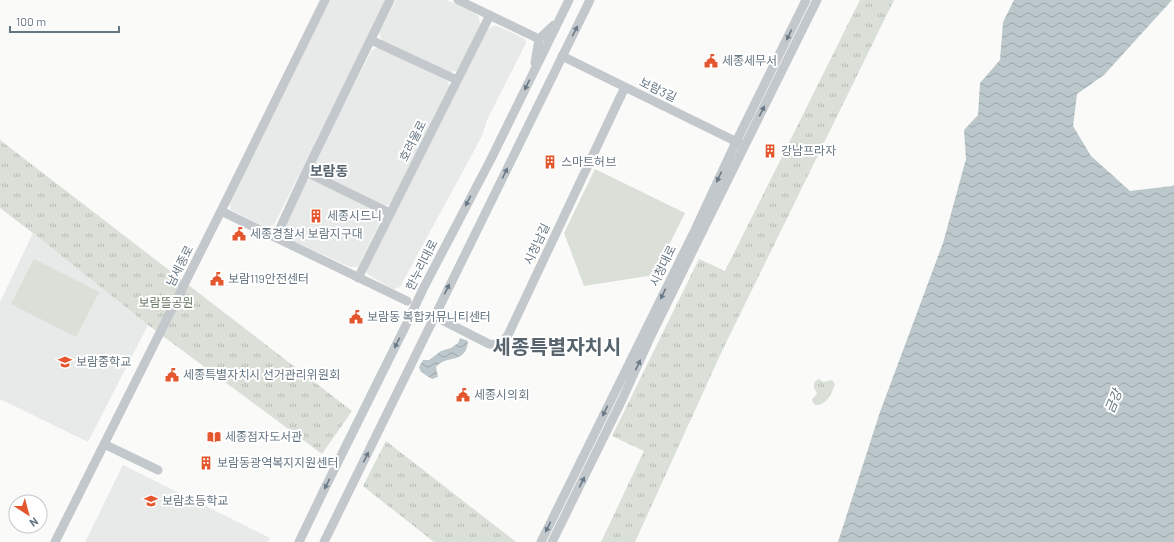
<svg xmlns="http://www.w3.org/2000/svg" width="1174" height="542" viewBox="0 0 1174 542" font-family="Barlow,'Noto Sans KR',sans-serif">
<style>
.built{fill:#e8e9e9}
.grass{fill:url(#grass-tufts)}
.garden{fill:#dadfd7}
.water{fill:url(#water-waves)}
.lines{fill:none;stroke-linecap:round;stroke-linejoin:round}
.minor{stroke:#c3c8cc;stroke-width:9}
.oneway{fill:#6a7a87}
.labels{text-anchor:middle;stroke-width:4;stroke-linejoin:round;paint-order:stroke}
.poi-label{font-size:12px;fill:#657683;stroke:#fff;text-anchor:start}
.street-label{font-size:12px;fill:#657683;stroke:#fff}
.park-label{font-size:12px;fill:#687a64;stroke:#fff}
.water-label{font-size:13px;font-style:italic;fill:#60757c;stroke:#fff}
.quarter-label{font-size:14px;font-weight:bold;fill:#57646e;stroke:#fff}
.town-label{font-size:20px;font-weight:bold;fill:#57646e;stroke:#fff}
</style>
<defs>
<pattern id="grass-tufts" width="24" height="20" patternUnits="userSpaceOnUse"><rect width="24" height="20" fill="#dadfd7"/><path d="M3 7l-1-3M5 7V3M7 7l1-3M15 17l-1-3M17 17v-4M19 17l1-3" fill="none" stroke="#b4b9b4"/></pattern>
<pattern id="water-waves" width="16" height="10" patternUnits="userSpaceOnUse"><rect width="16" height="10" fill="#bbc7cb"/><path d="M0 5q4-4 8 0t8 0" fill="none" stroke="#9ca6aa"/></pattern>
</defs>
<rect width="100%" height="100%" fill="#fafaf8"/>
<path class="built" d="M 329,0 L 386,0 L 274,225 L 265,227 L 231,210 L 229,202 Z
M 396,0 L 447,0 L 474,13 L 479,17 L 480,25 L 457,71 L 449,72 L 382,41 L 379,33 Z
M 493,26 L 498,26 L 525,39 L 526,43 L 487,120 L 482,136 L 400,287 L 393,289 L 367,274 L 367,269 L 488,29 Z
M 378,47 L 448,81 L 450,89 L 390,205 L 382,206 L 313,172 L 312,167 L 372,50 Z
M 313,179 L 380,212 L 381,220 L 358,267 L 350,267 L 283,236 L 282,234 L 307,180 Z
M 33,233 L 148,325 L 88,442 L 0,399 L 0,302 Z
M 123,465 L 270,538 L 268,542 L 85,542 Z"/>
<path class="grass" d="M 860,0 L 894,0 L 722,351 L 635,542 L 601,542 L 644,451 L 612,436 L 699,259 L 725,271 Z
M 0,140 L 352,411 L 322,454 L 148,325 L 33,233 L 0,208 Z
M 819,379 L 823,382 L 832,380 L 835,384 C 831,395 827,405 815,405 C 809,398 814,399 817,393 C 813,387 812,382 819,379 Z
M 386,441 L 516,542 L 434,542 L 363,486 Z"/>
<path class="garden" d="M 595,169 L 685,213 L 654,275 L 584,286 L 564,233 Z
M 34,259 L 99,292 L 76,337 L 11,304 Z"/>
<path class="water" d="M 1014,0 L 1172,0 L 1104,75 L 1077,94 L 1073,126 L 1091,156 L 1130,191 L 1172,186 L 1174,185 L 1174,542 L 838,542 L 880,412 L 943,243 L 966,159 L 964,130 L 978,115 L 980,83 L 1000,60 L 1003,22 Z
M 460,338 L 468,341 C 466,365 447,354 436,367 L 438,377 L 432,379 L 421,372 L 419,367 L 423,360 L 429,360 L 441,351 L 451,348 L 458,343 Z"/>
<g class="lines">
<path class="minor" d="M 458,0 L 539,39
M 371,40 L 457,80
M 562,56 L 741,144
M 535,63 L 539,39 L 554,25
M 306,172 L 390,213
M 221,211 L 407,301
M 276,237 L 306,172 L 390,0
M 358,278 L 490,15
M 434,316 L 489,344 C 499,345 501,344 508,335 L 625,87
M 104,444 L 158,470
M 55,542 L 221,211 L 325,0
M 299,542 L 324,490 L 408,321 L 423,289 L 491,159 L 569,0
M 324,542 L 590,0
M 541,542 L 695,230 L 736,142 L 806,0
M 552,542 L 622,400 L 650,338 L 701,234 L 817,0"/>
</g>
<defs><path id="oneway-solid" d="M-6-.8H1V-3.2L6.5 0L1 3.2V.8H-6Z"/></defs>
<g class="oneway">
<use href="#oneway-solid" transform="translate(575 31) rotate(-63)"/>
<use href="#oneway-solid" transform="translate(789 35) rotate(116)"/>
<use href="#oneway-solid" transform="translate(527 85) rotate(116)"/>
<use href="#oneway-solid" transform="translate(762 111) rotate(-63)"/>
<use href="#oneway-solid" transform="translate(505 173) rotate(-64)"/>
<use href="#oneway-solid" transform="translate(719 177) rotate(115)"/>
<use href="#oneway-solid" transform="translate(468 201) rotate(118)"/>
<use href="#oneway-solid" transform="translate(447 289) rotate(-64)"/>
<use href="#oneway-solid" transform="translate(663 294) rotate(116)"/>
<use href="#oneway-solid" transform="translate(397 343) rotate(117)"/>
<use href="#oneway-solid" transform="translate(638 365) rotate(-65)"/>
<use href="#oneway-solid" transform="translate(605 411) rotate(116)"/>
<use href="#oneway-solid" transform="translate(366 457) rotate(-64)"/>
<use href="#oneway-solid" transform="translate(582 482) rotate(-64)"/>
<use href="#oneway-solid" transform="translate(327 484) rotate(117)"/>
<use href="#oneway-solid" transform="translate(548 527) rotate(116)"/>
</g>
<defs>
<g id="civic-bare" transform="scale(1.08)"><path d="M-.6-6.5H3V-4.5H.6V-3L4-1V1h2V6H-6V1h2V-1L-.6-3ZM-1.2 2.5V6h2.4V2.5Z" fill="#e4572e" stroke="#fff" stroke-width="2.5" paint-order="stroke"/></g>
<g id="building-bare" transform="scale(1.08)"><path d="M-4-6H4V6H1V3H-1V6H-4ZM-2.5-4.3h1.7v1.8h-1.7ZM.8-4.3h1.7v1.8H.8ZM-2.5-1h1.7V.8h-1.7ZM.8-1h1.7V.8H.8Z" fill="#e4572e" stroke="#fff" stroke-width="2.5" paint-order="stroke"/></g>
<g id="school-bare" transform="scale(1.08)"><path d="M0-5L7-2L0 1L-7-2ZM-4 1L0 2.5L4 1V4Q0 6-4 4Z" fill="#e4572e" stroke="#fff" stroke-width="2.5" paint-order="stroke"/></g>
<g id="library-bare" transform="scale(1.08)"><path d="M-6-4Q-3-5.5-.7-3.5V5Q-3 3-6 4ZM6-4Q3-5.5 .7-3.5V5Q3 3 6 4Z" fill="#e4572e" stroke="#fff" stroke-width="2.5" paint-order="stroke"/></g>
</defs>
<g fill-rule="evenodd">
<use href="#civic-bare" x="711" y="61"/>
<use href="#building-bare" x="770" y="151"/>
<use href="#building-bare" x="550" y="162"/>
<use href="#building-bare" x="316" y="216"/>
<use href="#civic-bare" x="239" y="234"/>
<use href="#civic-bare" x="217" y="279"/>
<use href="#civic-bare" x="356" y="317"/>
<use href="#school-bare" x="65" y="362"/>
<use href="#civic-bare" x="172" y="375"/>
<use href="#civic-bare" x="463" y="395"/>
<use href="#library-bare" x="214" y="437"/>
<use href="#building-bare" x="206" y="463"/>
<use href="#school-bare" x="151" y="501"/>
</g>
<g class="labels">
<g class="poi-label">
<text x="722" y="65">세종세무서</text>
<text x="781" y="155">강남프라자</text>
<text x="561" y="166">스마트허브</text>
<text x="327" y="220">세종시드니</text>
<text x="250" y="238">세종경찰서 보람지구대</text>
<text x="228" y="283">보람119안전센터</text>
<text x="367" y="321">보람동 복합커뮤니티센터</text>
<text x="76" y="366">보람중학교</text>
<text x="183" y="379">세종특별자치시 선거관리위원회</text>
<text x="474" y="399">세종시의회</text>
<text x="225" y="441">세종점자도서관</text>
<text x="217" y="467">보람동광역복지지원센터</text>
<text x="162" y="505">보람초등학교</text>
</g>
<g class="street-label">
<text transform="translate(658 90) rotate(26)" y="4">보람3길</text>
<text transform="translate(413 141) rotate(-63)" y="4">호려울로</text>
<text transform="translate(537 244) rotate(-65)" y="4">시청남길</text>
<text transform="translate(422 265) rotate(-63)" y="4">한누리대로</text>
<text transform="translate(180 266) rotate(-63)" y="4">남세종로</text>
<text transform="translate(663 266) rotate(-64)" y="4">시청대로</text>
</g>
<g class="park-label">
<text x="166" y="307">보람뜰공원</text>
</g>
<g class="water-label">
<text transform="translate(1113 401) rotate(-67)" y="5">금강</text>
</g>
<g class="quarter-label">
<text x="329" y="176">보람동</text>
</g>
<g class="town-label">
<text x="557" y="354">세종특별자치시</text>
</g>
</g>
<g transform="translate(28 514) rotate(144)"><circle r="19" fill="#ffffff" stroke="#c1c8cd"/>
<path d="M0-3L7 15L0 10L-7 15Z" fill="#e4572e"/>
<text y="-6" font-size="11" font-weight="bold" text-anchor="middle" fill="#657683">N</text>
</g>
<path d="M10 26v6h109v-6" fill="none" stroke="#657683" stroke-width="2"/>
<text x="16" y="26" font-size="12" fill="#657683" stroke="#ffffff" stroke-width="3" paint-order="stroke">100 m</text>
</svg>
